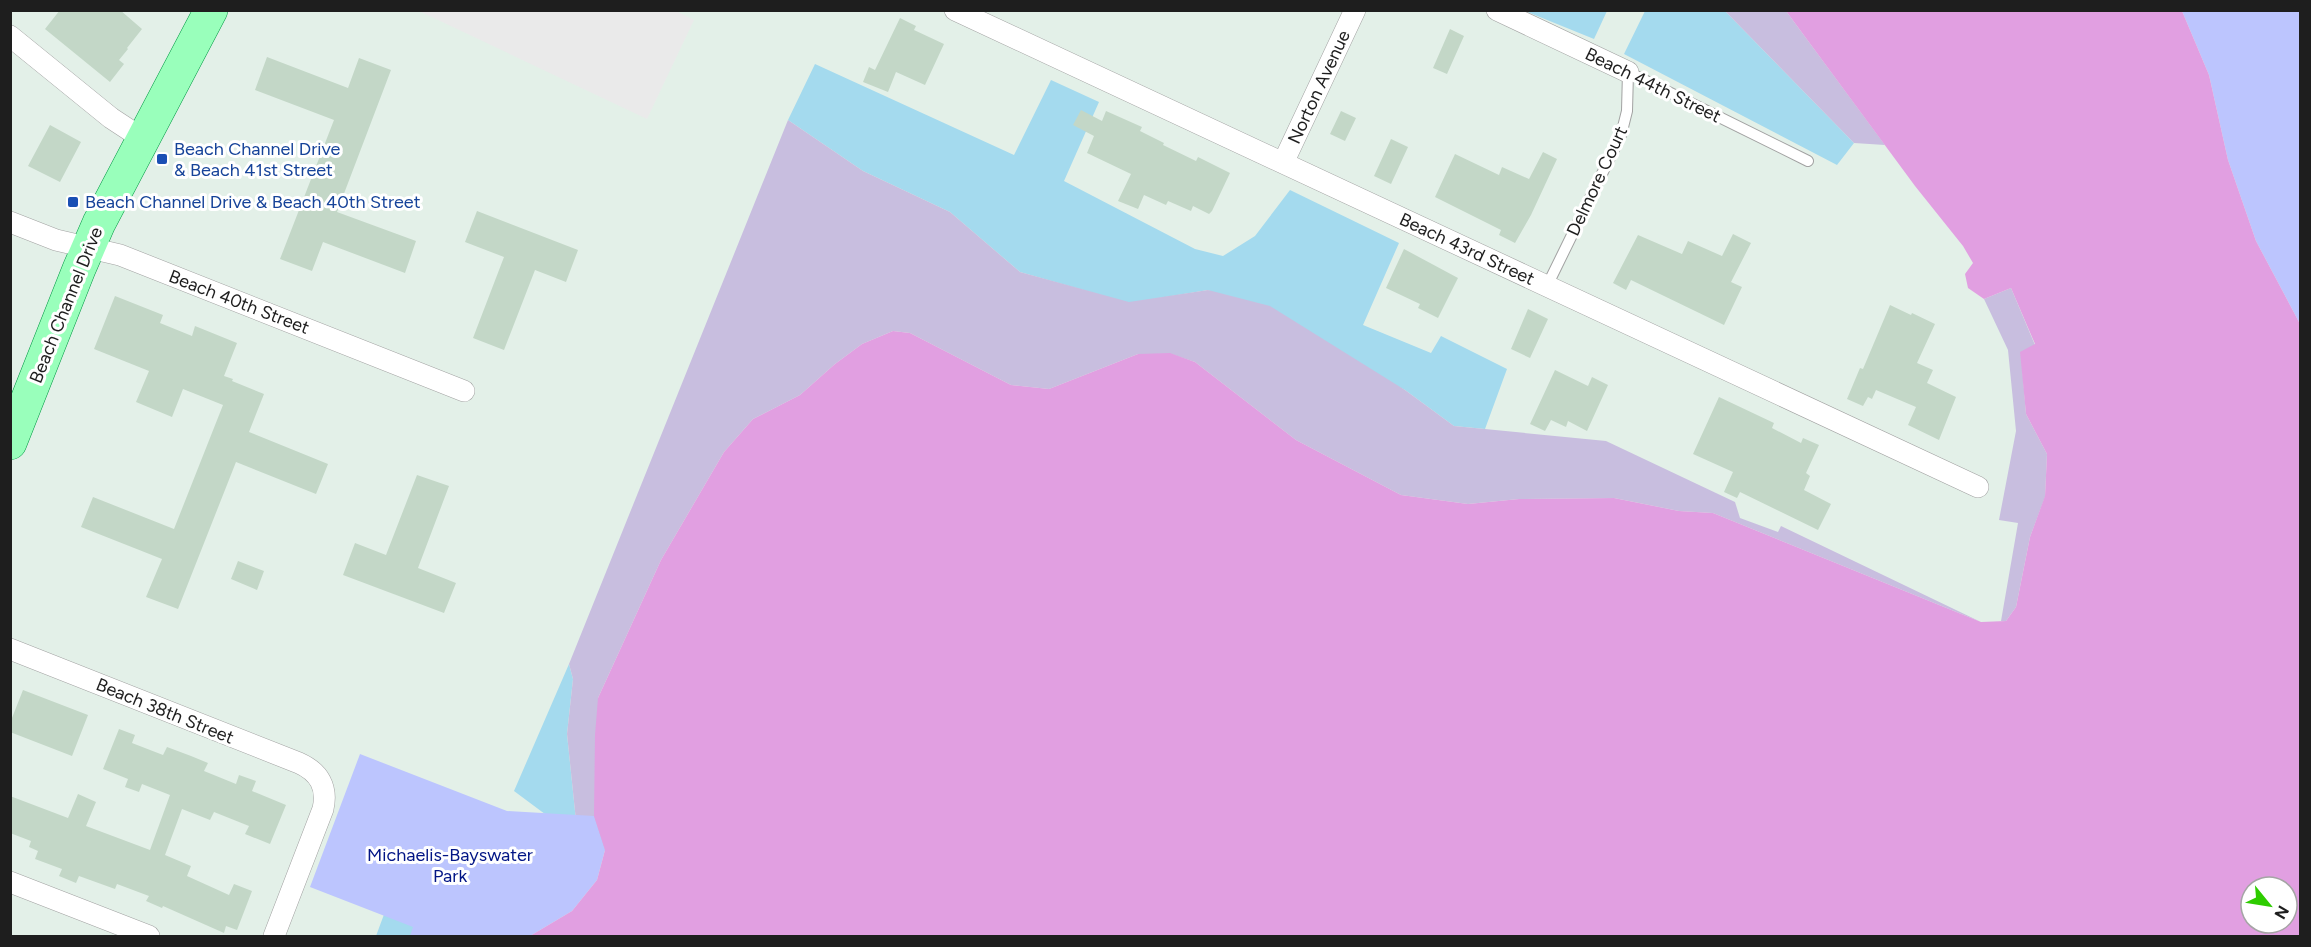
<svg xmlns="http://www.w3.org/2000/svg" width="2311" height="947" viewBox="0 0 2311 947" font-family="Figtree,sans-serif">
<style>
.grass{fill:#a4daee}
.wetland{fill:#c8bedf}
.park{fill:#bcc5fe}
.parking{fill:#eaeaea}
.water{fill:#e19fe1;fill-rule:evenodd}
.building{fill:#c3d7c7}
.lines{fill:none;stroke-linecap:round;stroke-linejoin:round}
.lane-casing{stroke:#a2a2a2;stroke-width:12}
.street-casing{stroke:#a2a2a2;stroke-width:22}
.primary-casing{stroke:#009843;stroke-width:34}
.lane{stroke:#fff;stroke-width:10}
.street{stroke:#fff;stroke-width:21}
.primary{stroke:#9fb;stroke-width:33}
.transit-dot{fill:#1a4fb4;stroke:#fff;stroke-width:2}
.labels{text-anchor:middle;stroke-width:6;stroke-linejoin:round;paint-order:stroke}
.street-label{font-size:18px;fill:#1e1e1e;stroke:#fff}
.transit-label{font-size:18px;fill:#164399;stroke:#fff;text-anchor:start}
.park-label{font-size:18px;fill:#021585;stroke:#fff}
</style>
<rect width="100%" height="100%" fill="#e3f0e8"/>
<path class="grass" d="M 1525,11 L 1607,11 L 1594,39 Z
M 1645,11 L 1725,11 L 1854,143 L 1837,165 L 1624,54 Z
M 815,64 L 1014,155 L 1051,80 L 1099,102 L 1064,181 L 1195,249 L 1223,256 L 1255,236 L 1290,190 L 1399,243 L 1363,325 L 1431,353 L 1441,336 L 1507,369 L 1485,429 L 1454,426 L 1405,390 L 1208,290 L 1129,303 L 1020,272 L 950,212 L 863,171 L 788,120 Z
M 569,664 L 573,679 L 567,734 L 578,840 L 513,936 L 376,936 L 386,909 L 557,823 L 514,791 Z"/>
<path class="wetland" d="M 1725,11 L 1786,11 L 1885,145 L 1854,143 Z
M 788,120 L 863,171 L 950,212 L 1020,272 L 1129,302 L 1208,290 L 1270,306 L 1405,390 L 1454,426 L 1606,441 L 1735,502 L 1740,518 L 1778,532 L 1781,526 L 1981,622 L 1713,513 L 1679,511 L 1614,498 L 1519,499 L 1468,504 L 1401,495 L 1296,440 L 1195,362 L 1171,354 L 1138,354 L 1049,389 L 1011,385 L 910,333 L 893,331 L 862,344 L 835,364 L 800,395 L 753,419 L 724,452 L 661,560 L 598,698 L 605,850 L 535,932 L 530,936 L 513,936 L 578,840 L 567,734 L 573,679 L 569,664 Z
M 2011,288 L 2035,345 L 2021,353 L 2026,414 L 2047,454 L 2045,497 L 2030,537 L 2016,607 L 2006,621 L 2001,621 L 2018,523 L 1999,520 L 2016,431 L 2008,350 L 1984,299 Z"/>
<path class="park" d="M 2182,11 L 2300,11 L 2300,324 L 2256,241 L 2228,160 L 2209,75 Z
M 360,754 L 507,811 L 594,816 L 605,850 L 597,880 L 572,911 L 530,936 L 410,936 L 413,927 L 310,887 Z"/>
<path class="parking" d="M 674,10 L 694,20 L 647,119 L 419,11 Z"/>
<path class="water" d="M 1786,11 L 2182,11 L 2209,75 L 2228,160 L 2256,241 L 2300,324 L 2300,936 L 530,936 L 572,911 L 597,880 L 605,850 L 594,816 L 595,735 L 598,698 L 661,560 L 724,452 L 753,419 L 800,395 L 835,364 L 862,344 L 893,331 L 910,333 L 1011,385 L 1049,389 L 1138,354 L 1170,353 L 1195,362 L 1296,440 L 1401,495 L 1468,504 L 1519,499 L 1614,498 L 1679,511 L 1713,513 L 1981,622 L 2006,621 L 2016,607 L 2030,537 L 2045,496 L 2047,454 L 2026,414 L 2020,352 L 2035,344 L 2011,288 L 1984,299 L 1968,288 L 1965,274 L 1973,263 L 1963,246 L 1915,186 ZM 2251,887 L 2287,887 L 2287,923 L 2251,923 Z"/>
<path class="building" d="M 60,10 L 120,10 L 142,29 L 127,48 L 128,49 L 119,60 L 124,64 L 110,82 L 45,29 Z
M 900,18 L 916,26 L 914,30 L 944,44 L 925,85 L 896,72 L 888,92 L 863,82 L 869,67 L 875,70 Z
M 1450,29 L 1464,36 L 1447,74 L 1433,68 Z
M 267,57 L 348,88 L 359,58 L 391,70 L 337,212 L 416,241 L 405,273 L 323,242 L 312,271 L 280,259 L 334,120 L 255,90 Z
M 1081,110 L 1102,121 L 1106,111 L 1142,127 L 1140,131 L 1164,143 L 1163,145 L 1196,161 L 1198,157 L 1230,173 L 1212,211 L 1209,214 L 1193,206 L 1191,211 L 1168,201 L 1166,205 L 1144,195 L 1138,209 L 1118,201 L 1131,174 L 1087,153 L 1094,136 L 1073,125 Z
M 1341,111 L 1356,118 L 1345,141 L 1330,134 Z
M 50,125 L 81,142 L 60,182 L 28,166 Z
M 1391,139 L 1408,147 L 1391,184 L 1374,176 Z
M 1543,152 L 1557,159 L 1531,215 L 1515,243 L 1499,235 L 1501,230 L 1435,197 L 1455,154 L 1499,175 L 1502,167 L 1529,179 Z
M 477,211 L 578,250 L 566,282 L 535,270 L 504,350 L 473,338 L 504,257 L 465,242 Z
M 1733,234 L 1751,243 L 1731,282 L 1742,287 L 1724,325 L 1631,280 L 1626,290 L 1613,283 L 1638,235 L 1682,254 L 1688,241 L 1722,256 Z
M 1404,249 L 1458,278 L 1438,318 L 1418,308 L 1420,304 L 1386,288 Z
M 115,296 L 163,315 L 160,323 L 192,336 L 195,326 L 237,343 L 224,376 L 233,379 L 232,381 L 264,394 L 249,432 L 328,464 L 316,494 L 236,462 L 178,609 L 146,597 L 162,559 L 81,527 L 93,497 L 174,529 L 223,405 L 183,389 L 172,417 L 136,402 L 149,371 L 94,349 Z
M 1890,305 L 1911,315 L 1912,313 L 1935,324 L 1917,363 L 1933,370 L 1927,383 L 1956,397 L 1939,440 L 1908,425 L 1916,407 L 1876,390 L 1872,399 L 1868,397 L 1863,406 L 1847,399 L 1860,368 L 1863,369 Z
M 1528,309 L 1548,319 L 1530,358 L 1511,349 Z
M 1555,370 L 1588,386 L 1592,377 L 1608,385 L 1587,431 L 1568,421 L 1566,427 L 1551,420 L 1545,431 L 1530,424 Z
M 1719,397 L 1774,423 L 1772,428 L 1801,443 L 1803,438 L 1819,445 L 1806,473 L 1810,476 L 1804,490 L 1831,504 L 1818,530 L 1740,492 L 1737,498 L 1724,492 L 1733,472 L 1693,454 Z
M 417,475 L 449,486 L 418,568 L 456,583 L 444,613 L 343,575 L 355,543 L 386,555 Z
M 238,561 L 264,571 L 257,590 L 231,579 Z
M 23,690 L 88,715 L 72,756 L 10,732 L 10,723 Z
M 119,729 L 135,735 L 132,743 L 163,755 L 167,747 L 191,756 L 208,763 L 204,771 L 236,784 L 239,775 L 256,781 L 252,791 L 286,805 L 270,844 L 245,834 L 249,826 L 214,812 L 210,820 L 182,809 L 165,855 L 191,866 L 187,876 L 229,895 L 234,884 L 252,891 L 237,930 L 226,926 L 224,933 L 163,906 L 162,908 L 146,901 L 149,896 L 117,884 L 115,889 L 79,876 L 76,883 L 59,876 L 62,869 L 35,859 L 38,851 L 29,847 L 31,841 L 10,833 L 10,796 L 68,818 L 78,794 L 96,802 L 86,826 L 150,850 L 170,795 L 142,784 L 139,792 L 125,787 L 128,779 L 103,769 Z"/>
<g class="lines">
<g class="lane-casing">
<path id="lane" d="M 1547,286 L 1621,135 L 1627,111 L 1628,72 L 1808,161"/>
</g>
<g class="street-casing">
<path id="street" d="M 955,10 L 1978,487
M 1497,10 L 1628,72
M 10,36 L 111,118 L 143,139
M 1283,163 L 1355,10
M 10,222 L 56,240 L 120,255 L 464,391
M 10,649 L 299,763 C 319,772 328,787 323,809 L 274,936
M 10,882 L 149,936"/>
</g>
<g class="primary-casing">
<path id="primary" d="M 10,443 L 79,269 L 99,223 L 211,10"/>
</g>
<use href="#lane" class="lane"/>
<use href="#street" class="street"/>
<use href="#primary" class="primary"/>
</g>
<g class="transit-dot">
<rect x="156" y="153" width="12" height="12" rx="3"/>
<rect x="67" y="196" width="12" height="12" rx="3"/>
</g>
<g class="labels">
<g class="street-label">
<text transform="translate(1653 85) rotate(26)" y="6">Beach 44th Street</text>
<text transform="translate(1319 87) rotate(-65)" y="6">Norton Avenue</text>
<text transform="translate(1597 181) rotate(-65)" y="6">Delmore Court</text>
<text transform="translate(1467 249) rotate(25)" y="6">Beach 43rd Street</text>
<text transform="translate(239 302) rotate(21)" y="6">Beach 40th Street</text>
<text transform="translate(66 305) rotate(-68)" y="6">Beach Channel Drive</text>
<text transform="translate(165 711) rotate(22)" y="6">Beach 38th Street</text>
</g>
<g class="transit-label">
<text x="174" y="155">Beach Channel Drive<tspan x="174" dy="21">&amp; Beach 41st Street</tspan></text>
<text x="85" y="208">Beach Channel Drive &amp; Beach 40th Street</text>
</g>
<g class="park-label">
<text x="450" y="861">Michaelis-Bayswater<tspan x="450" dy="21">Park</tspan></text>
</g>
</g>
<rect width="2311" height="947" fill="none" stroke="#1e1e1e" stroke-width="24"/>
<g transform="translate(2269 905) rotate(120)"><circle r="28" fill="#ffffff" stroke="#a5a5a5" stroke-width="1.5"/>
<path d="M0-4.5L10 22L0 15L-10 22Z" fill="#2ecc00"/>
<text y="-9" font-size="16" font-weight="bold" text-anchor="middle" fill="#1e1e1e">N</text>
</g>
</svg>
